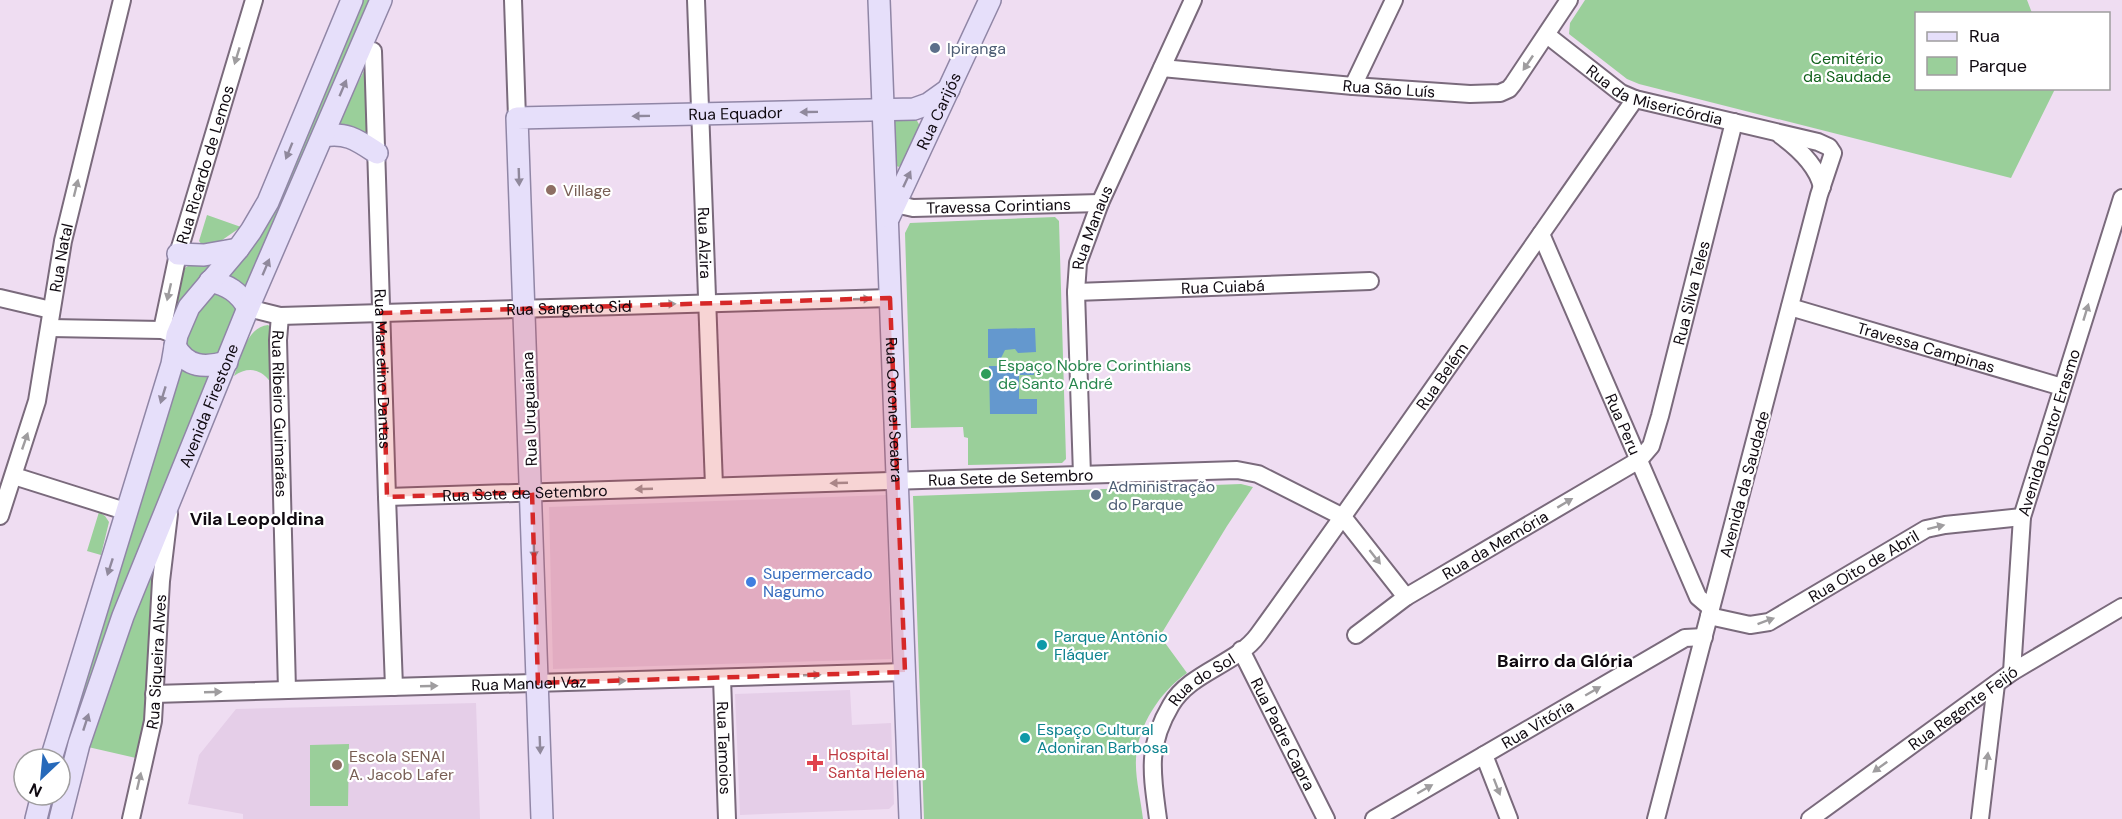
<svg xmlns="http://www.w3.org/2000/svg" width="2122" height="819" viewBox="0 0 2122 819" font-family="'DM Sans',sans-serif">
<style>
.built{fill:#e5cee8}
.green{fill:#9acf9a}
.water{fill:#6498ce}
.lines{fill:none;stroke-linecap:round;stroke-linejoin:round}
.minor-casing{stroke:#7a6a7c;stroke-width:20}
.major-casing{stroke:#9086a6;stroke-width:24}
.minor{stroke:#fff;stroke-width:16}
.major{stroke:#e6dffa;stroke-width:21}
.oneway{fill:#9f9d9f}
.oneway2{fill:#90899c}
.marked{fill:#d62828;fill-opacity:0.2;stroke:#d62828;stroke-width:4.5;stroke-dasharray:12 8;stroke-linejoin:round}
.service-dot{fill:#5c6f8a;stroke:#fff;stroke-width:2}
.education-dot{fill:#8d6e63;stroke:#fff;stroke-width:2}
.leisure-dot{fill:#2e9e5b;stroke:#fff;stroke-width:2}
.shop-dot{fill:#3f7fe0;stroke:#fff;stroke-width:2}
.culture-dot{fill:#0f9aa8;stroke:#fff;stroke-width:2}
.health-dot{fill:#e0444e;stroke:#fff;stroke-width:2}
.labels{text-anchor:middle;stroke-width:4.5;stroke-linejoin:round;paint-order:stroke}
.service-label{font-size:16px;fill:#4e5e75;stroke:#fff;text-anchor:start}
.park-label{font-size:16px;fill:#12621c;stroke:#fff}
.street-label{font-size:16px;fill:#0f0910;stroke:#fff}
.education-label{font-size:16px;fill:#785e54;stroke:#fff;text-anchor:start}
.leisure-label{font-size:16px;fill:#27864d;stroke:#fff;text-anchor:start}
.shop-label{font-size:16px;fill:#366cbe;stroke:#fff;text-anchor:start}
.culture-label{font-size:16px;fill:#0d838f;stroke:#fff;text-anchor:start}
.health-label{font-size:16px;fill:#be3a42;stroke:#fff;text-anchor:start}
.neighbourhood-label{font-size:18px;font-weight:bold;fill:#0f0910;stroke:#fff}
</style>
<rect width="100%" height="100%" fill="#efddf2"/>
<path class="built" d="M 886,495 L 891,659 L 553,669 L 549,507 Z
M 850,690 L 852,725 L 891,723 L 894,804 L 889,809 L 740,815 L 735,694 Z
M 476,703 L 480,819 L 243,819 L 243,814 L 188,804 L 199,755 L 236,709 Z"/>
<path class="green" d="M 363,0 L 370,0 L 247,291 L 227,277 L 249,252 L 271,218 Z
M 1585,0 L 2027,0 L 2032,13 L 1916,14 L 1916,88 L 2055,89 L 2011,178 L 1639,84 L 1627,79 L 1569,34 L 1570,23 Z
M 367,65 L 368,136 L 367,139 L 337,124 Z
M 916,119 L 920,126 L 903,165 L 898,167 L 895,163 L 894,120 Z
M 207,215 L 241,227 L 212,247 L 203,246 L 199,241 Z
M 1055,217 L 1059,221 L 1066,459 L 1062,463 L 968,465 L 968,438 L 964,437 L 963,427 L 911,428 L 905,233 L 910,223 Z
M 202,264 L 215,264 L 190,289 L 178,308 L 174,308 L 185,268 L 188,266 Z
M 219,293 L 232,298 L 238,313 L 220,355 L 202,361 L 186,345 C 188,325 198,299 219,293 Z
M 268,325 L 272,328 L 271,383 C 262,369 248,366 234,376 C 241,358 246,327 268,325 Z
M 181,368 L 212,374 L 60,788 L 60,759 Z
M 1241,484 L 1253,487 L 1227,526 L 1160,636 L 1187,673 C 1160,692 1138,725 1136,759 C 1135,778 1141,800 1143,819 L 924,819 L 913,496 Z
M 99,512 L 105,516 L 109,522 L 101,555 L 87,551 Z
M 156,565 L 145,718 L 136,758 L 88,747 L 126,632 Z
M 349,744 L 348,806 L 310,806 L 310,745 Z"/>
<path class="water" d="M 1035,328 L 1036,352 L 1018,353 L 1015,349 L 1005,350 L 1001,358 L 988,358 L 988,329 Z
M 989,366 L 1034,366 L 1034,375 L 1019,375 L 1019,399 L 1037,399 L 1037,414 L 990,414 Z"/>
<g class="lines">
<g class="minor-casing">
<g id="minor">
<path d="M 513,0 L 517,118"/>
<path id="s1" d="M 696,0 L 714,486"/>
<path id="s2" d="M 1547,35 L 1621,93 L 1635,99 L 1818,142 L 1829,147 L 1833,153 L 1819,195 L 1656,819"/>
<path id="s3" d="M 373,51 L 387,497 L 394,687"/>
<path id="s4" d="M 1162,68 L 1353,86 L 1470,94 L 1500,93 L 1509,89 L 1513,84 L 1569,0"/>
<path d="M 1353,86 L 1394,0"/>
<path d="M 1780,135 C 1798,148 1817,165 1822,187"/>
<path id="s5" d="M 895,204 L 913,208 L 1100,203"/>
<path id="s6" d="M 1541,234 L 1698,597 L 1711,608"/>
<path id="s7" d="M 1076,292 L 1370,281"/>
<path d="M 0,298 L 51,310"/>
<path id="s8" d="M 1790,307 L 2062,387"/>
<path id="s9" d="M 248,308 L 280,316 L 890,298"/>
<path id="s10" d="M 280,316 L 278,340 L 287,690"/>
<path d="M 50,328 L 162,330 L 170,333"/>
<path id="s11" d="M 162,330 L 178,254 L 254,0"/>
<path id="s12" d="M 1082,475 L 1076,292 L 1078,263 L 1100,203 L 1193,0"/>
<path d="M 14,476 L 128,512"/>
<path id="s13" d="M 387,497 L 1237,470 L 1258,474 L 1343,517 L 1406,597"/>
<path id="s14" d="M 0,516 L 37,401 L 63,241 L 122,0"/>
<path id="s15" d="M 1709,616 L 1750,625 L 1769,622 L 1926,529 L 1945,525 L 2022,517"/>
<path id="s16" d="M 1356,635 L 1406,597 L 1639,460 L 1651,446 L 1660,416 L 1734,122"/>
<path id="s17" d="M 1241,650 L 1326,819"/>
<path id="s18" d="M 2012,672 L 2022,517 L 2122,198"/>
<path id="s19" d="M 722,678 L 727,819"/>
<path id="s20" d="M 154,694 L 905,672"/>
<path d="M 1484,755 L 1509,819"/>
<path id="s21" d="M 131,819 L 153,721 L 161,581 L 169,514"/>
<path id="s22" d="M 1158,819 C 1152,774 1146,747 1171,705 C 1190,672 1237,664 1258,635 C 1386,458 1510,278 1635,99"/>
<path id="s23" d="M 1374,819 L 1685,638 L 1704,637"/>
<path id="s24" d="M 1810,819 L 2012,672 L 2122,607"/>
<path d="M 1980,819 L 1996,684"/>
</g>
</g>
<g class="major-casing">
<g id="major">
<path id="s25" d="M 879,0 L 910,819"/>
<path d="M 323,136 C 347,132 357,140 377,153"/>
<path id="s26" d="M 889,217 L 990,0"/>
<path d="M 178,254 L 204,255 L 238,249"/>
<path d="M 210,281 C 228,285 239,292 248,308"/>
<path d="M 175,346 C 187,368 205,368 227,362"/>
<path d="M 51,759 L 172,364 L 177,335 L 189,307 L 238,249 L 251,231 L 268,202 L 352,0"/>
<path d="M 36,819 L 42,795"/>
<path id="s27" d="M 60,819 L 79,744 L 123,616 L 248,308 L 381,0"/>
<path id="s28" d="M 542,819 L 517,118 L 914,109 L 928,104 L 949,89"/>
</g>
</g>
<use href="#minor" class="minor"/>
<use href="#major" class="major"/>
</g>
<defs><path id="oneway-solid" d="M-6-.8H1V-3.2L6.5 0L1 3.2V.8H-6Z" transform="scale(1.5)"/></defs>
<g class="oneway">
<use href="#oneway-solid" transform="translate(237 56) rotate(107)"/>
<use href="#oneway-solid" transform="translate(1528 63) rotate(124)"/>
<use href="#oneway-solid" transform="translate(76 188) rotate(-76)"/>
<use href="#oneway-solid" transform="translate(169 292) rotate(103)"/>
<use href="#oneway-solid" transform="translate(862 299) rotate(-2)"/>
<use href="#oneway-solid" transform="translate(667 304) rotate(-2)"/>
<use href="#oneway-solid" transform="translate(2086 312) rotate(-73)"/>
<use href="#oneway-solid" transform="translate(25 441) rotate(-71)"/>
<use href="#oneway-solid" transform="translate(839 483) rotate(178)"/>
<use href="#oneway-solid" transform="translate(644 489) rotate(178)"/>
<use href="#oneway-solid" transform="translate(1565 503) rotate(-31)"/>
<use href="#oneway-solid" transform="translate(1936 527) rotate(-14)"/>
<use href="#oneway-solid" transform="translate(1375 557) rotate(52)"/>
<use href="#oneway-solid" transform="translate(1766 621) rotate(-20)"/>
<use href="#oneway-solid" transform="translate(812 675) rotate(-2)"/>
<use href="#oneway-solid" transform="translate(617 681) rotate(-2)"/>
<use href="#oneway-solid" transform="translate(429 686) rotate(-2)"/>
<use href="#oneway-solid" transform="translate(1593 691) rotate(-30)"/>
<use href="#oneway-solid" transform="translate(213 692) rotate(-2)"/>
<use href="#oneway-solid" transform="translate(1987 761) rotate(-83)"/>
<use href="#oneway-solid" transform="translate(1880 767) rotate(144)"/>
<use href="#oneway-solid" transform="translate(139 781) rotate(-77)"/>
<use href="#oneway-solid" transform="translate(1497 787) rotate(69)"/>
<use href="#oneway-solid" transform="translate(1425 789) rotate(-30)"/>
</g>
<g class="oneway2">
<use href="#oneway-solid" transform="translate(343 88) rotate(-67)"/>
<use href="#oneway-solid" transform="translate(809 112) rotate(179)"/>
<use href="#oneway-solid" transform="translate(641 116) rotate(179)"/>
<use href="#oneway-solid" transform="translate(289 151) rotate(112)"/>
<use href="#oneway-solid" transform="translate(519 177) rotate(88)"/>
<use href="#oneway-solid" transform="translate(907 179) rotate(-65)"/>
<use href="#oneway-solid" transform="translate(266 267) rotate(-67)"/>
<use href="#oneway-solid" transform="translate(163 395) rotate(107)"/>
<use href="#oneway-solid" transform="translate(534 550) rotate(88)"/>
<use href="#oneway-solid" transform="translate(110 567) rotate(108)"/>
<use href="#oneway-solid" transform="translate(86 722) rotate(-72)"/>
<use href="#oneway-solid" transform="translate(540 745) rotate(88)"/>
</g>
<path class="marked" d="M 890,298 L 905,672 L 538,683 L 532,492 L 387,497 L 382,313 Z"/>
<g class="service-dot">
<circle cx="935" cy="48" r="6"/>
<circle cx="1096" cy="495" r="6"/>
</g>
<g class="education-dot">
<circle cx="551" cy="190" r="6"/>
<circle cx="337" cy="765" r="6"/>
</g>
<circle class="leisure-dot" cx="986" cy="374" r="6"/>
<circle class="shop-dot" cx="751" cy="582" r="6"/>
<g class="culture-dot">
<circle cx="1042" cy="645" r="6"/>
<circle cx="1025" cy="738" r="6"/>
</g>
<path class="health-dot" d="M812 754h6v6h6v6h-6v6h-6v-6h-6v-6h6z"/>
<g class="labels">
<g class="service-label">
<text x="947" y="54">Ipiranga</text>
<text x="1108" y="492">Administração<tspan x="1108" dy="18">do Parque</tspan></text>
</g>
<g class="park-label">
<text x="1847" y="64">Cemitério<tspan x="1847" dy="18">da Saudade</tspan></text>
</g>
<g class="street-label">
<text dy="6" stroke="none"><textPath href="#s4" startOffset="228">Rua São Luís</textPath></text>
<text dy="6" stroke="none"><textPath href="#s2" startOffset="126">Rua da Misericórdia</textPath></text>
<text dy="6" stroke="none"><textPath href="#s26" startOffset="117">Rua Carijós</textPath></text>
<text dy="6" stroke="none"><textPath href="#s28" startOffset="920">Rua Equador</textPath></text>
<text dy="6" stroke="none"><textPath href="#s11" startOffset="171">Rua Ricardo de Lemos</textPath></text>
<text dy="6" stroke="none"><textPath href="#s5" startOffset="104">Travessa Corintians</textPath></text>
<text dy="6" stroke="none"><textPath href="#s12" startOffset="250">Rua Manaus</textPath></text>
<text dy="6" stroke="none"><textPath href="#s1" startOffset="243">Rua Alzira</textPath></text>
<text dy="6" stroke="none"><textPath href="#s14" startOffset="266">Rua Natal</textPath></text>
<text dy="6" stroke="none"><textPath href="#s7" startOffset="147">Rua Cuiabá</textPath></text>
<text dy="6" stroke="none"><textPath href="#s16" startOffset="510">Rua Silva Teles</textPath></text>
<text dy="6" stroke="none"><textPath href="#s9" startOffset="322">Rua Sargento Sid</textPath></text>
<text dy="6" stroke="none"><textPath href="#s8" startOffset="142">Travessa Campinas</textPath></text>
<text dy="6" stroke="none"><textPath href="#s3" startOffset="318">Rua Marcelino Dantas</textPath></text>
<text dy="6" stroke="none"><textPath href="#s22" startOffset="548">Rua Belém</textPath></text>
<text dy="6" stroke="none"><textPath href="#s27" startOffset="440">Avenida Firestone</textPath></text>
<text transform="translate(529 409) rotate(-92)" y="6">Rua Uruguaiana</text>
<text dy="6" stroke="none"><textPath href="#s25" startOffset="410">Rua Coronel Seabra</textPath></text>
<text dy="6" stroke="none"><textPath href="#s10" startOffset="98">Rua Ribeiro Guimarães</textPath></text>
<text dy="6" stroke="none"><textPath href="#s6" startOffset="207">Rua Peru</textPath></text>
<text dy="6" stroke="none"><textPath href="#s18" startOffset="244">Avenida Doutor Erasmo</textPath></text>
<text dy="6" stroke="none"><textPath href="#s13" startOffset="624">Rua Sete de Setembro</textPath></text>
<text transform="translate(1744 484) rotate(-75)" y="6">Avenida da Saudade</text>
<text dy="6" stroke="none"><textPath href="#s13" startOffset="138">Rua Sete de Setembro</textPath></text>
<text dy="6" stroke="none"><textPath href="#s16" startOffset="166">Rua da Memória</textPath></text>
<text dy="6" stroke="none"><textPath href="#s15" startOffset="171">Rua Oito de Abril</textPath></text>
<text dy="6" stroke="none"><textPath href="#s21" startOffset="160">Rua Siqueira Alves</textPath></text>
<text dy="6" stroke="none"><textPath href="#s22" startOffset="158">Rua do Sol</textPath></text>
<text dy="6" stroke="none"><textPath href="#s20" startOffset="375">Rua Manuel Vaz</textPath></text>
<text dy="6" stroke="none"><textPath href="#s24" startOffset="189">Rua Regente Feijó</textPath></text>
<text dy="6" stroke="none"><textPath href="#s23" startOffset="189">Rua Vitória</textPath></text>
<text dy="6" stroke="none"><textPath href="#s17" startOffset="94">Rua Padre Capra</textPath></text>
<text dy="6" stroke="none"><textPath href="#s19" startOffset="70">Rua Tamoios</textPath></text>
</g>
<g class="education-label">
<text x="563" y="196">Village</text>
<text x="349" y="762">Escola SENAI<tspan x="349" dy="18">A. Jacob Lafer</tspan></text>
</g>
<g class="leisure-label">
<text x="998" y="371">Espaço Nobre Corinthians<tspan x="998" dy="18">de Santo André</tspan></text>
</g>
<g class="shop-label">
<text x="763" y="579">Supermercado<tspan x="763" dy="18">Nagumo</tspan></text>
</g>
<g class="culture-label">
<text x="1054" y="642">Parque Antônio<tspan x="1054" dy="18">Fláquer</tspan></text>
<text x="1037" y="735">Espaço Cultural<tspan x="1037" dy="18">Adoniran Barbosa</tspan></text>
</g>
<g class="health-label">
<text x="828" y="760">Hospital<tspan x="828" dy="18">Santa Helena</tspan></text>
</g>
<g class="neighbourhood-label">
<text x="257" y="525">Vila Leopoldina</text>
<text x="1565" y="667">Bairro da Glória</text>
</g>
</g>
<rect x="1915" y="12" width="195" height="78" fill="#ffffff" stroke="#9f9d9f" stroke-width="1.5"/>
<rect x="1927" y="32" width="30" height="9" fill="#e6dffa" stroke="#9f9d9f" stroke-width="1.5"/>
<text x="1969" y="42" font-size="18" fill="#0f0910">Rua</text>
<rect x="1927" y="57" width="30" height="18" fill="#9acf9a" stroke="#9f9d9f" stroke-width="1.5"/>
<text x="1969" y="72" font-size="18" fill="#0f0910">Parque</text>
<g transform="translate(42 777) rotate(206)"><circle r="28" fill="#ffffff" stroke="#9f9d9f" stroke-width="1.5"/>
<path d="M0-4.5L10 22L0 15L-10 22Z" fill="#2669ba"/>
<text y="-9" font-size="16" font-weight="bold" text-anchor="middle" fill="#0f0910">N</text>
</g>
</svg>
